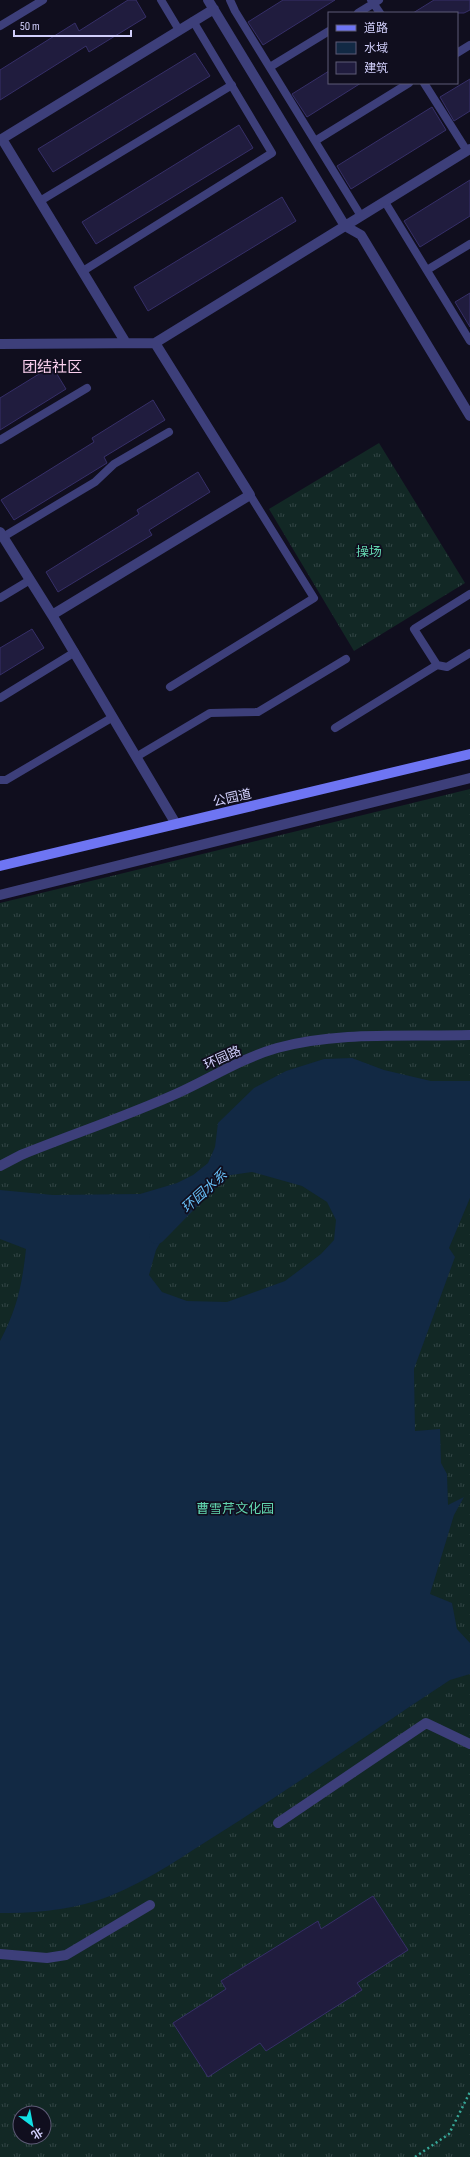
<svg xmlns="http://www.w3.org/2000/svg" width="470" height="2157" viewBox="0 0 470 2157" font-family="'Sofia Sans Condensed','Noto Sans SC',sans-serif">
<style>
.grass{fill:url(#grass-tufts);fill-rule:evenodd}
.water{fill:#122944;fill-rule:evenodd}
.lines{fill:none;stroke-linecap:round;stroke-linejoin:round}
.canal{stroke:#122944;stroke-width:16}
.building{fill:#201c3e;stroke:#362f68}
.path{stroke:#37a798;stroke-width:2.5;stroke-dasharray:2 3;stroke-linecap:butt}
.service{stroke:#3d3f7a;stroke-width:8}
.minor{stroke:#3d3f7a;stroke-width:10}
.secondary{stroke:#6e75f3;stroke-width:10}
.labels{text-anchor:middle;stroke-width:3.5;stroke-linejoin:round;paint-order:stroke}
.park-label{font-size:13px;fill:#62d5af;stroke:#100e1e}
.street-label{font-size:13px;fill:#d1cffb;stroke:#100e1e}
.water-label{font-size:14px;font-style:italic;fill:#66bcf3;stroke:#100e1e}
.quarter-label{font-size:15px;fill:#fbd1ef;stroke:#100e1e}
</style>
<defs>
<pattern id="grass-tufts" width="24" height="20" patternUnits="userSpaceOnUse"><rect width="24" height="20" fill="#122825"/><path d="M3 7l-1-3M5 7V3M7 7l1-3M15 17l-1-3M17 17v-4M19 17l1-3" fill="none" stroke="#334646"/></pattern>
</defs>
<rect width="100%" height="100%" fill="#100e1e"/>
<path class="grass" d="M 379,443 L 465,583 L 354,651 L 269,509 Z
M 470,789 L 470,2157 L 0,2157 L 0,903 ZM 20,2113 L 44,2113 L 44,2137 L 20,2137 Z"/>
<path class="water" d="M 352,1058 L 384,1070 L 431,1081 L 470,1081 L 470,1198 L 449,1248 L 455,1257 L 414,1369 L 415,1431 L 440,1429 L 441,1463 L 447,1474 L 448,1505 L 464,1497 L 454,1515 L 430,1594 L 452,1603 L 457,1629 L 470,1643 L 470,1674 L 450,1680 C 374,1730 300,1782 223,1831 C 186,1854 150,1880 110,1896 C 76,1909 37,1914 0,1913 L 0,1341 C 17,1309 22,1285 26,1249 L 0,1239 L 0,1190 L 53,1195 L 140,1194 L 177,1183 L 193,1175 L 208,1163 L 215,1147 L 218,1123 L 254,1088 L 286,1071 L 324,1059 ZM 252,1172 L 302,1186 L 327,1202 L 336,1220 L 334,1240 L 321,1254 L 285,1281 L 227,1302 L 187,1301 L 162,1292 L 149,1275 L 156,1250 L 174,1218 L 195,1197 L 224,1176 Z"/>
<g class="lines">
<path class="canal" d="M 157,1236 L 211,1181"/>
</g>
<path class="building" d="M 128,0 L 136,0 L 146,17 L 89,52 L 86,46 L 0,100 L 0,70 L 75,23 L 79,31 Z
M 283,0 L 335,0 L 263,45 L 248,22 Z
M 434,0 L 470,0 L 470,10 L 464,13 L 413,13 Z
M 195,53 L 210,76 L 53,172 L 38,149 Z
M 329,71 L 329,83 L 361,83 L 307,117 L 292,94 Z
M 470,79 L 470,111 L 454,121 L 440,97 Z
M 432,107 L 446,130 L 351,189 L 337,166 Z
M 239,125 L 253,148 L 96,244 L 82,222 Z
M 470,180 L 470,216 L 420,247 L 404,221 Z
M 282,197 L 296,221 L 148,311 L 134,287 Z
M 470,293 L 470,327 L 455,302 Z
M 52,366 L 66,389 L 0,430 L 0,398 Z
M 153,400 L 165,420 L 104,457 L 107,463 L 14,520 L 1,500 L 94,442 L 92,438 Z
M 198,472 L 210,492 L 149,530 L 152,535 L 58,592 L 46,572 L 139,514 L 137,510 Z
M 32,629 L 44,648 L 0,675 L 0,648 Z
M 373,1896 L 408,1950 L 357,1983 L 362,1990 L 266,2051 L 260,2043 L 208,2077 L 173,2023 L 226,1989 L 221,1981 L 318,1921 L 321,1929 Z"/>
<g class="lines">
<path class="path" d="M 415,2157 L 449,2134 L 470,2092"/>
<path class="service" d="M 161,0 L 179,30
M 230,0 L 235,11 L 361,216
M 371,0 L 380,13
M 358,13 L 379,0
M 0,26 L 43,0
M 457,53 L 470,45
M 270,67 L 329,31
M 424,83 L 467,151
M 315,141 L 409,83
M 40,201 L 232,85
M 385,202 L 470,341
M 427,270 L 470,244
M 83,271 L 272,153 L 193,21
M 0,440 L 87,388
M 3,537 L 95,482 L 114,464 L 169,432
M 0,598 L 30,580
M 437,665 L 414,629 L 470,594
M 170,687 L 314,598 L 250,495
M 0,698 L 75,652
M 335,728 L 437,665 L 447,667 L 470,653
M 136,757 L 210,713 L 258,712 L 346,659
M 0,780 L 6,780 L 113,717"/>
<path class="minor" d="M 208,0 L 345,226 L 361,235 L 470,416
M 2,139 L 126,343
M 0,140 L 214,9
M 0,344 L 155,343 L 470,149
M 0,532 L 52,615 L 176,824
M 52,615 L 250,495 L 155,343
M 0,895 L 470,778
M 0,1166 L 21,1155 C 73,1134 127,1116 178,1093 C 211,1078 242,1058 277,1048 C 339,1031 407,1037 470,1035
M 278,1823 L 426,1723 L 470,1744
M 0,1954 L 47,1958 L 66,1955 L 150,1905"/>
<path class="secondary" d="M 0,866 L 470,754"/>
</g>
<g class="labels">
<g class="park-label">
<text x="369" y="556">操场</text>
<text x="235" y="1513">曹雪芹文化园</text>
</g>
<g class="street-label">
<text transform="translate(232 797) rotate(-13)" y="5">公园道</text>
<text transform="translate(222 1057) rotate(-24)" y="5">环园路</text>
</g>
<g class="water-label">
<text transform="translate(204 1191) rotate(-42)" y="5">环园水系</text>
</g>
<g class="quarter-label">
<text x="52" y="372">团结社区</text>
</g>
</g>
<rect x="328" y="12" width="130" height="72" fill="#100e1e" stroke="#5d5b76"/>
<rect x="336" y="25" width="20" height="6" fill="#6e75f3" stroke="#5d5b76"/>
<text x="364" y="32" font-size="12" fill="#d1cffb">道路</text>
<rect x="336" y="42" width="20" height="12" fill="#122944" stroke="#5d5b76"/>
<text x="364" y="52" font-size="12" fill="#d1cffb">水域</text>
<rect x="336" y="62" width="20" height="12" fill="#201c3e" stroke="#5d5b76"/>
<text x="364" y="72" font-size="12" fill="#d1cffb">建筑</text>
<g transform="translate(32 2125) rotate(148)"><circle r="19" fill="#100e1e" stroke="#5d5b76"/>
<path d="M0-3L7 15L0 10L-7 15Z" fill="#12dfe4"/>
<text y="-6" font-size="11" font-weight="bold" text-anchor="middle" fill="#d1cffb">北</text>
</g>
<path d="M14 30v6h117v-6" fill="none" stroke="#d1cffb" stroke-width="2"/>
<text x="20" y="30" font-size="12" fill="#d1cffb" stroke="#100e1e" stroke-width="3" paint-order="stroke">50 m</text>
</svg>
